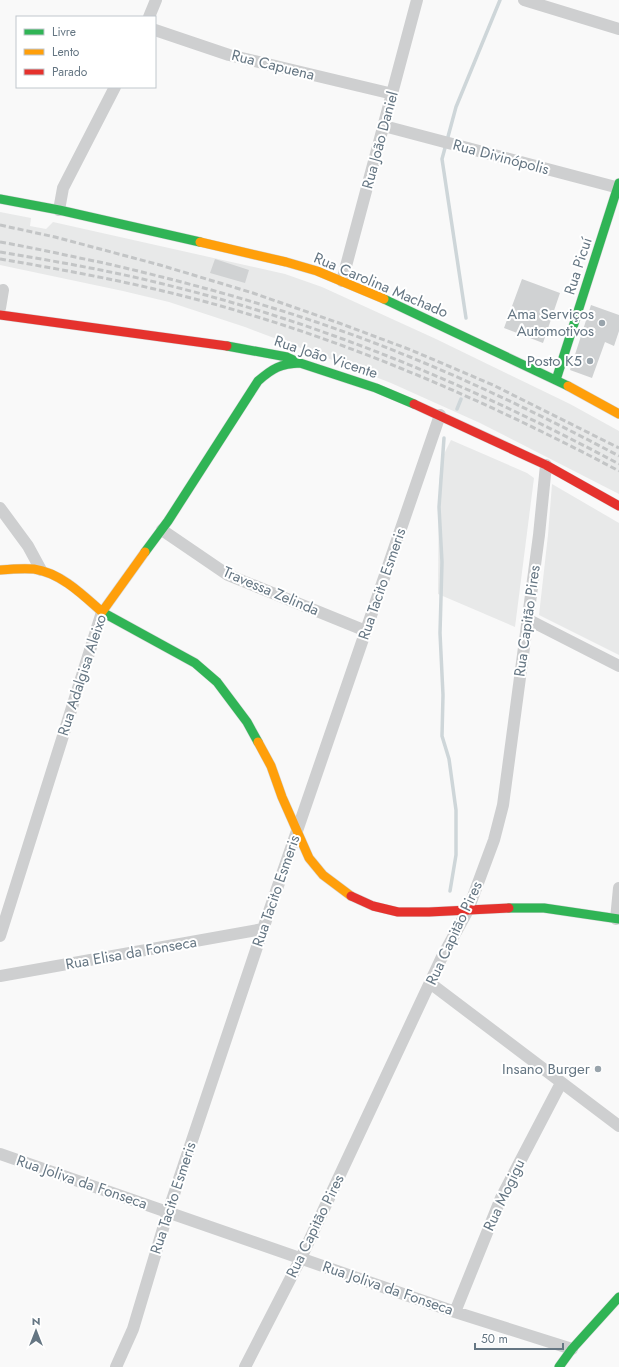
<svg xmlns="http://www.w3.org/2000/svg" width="619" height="1367" viewBox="0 0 619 1367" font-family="Jost,sans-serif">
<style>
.built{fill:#e8e9e9}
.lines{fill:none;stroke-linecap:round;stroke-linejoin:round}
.stream{stroke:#ced6d9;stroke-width:3.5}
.building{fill:#d0d2d3}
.fast-casing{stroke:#d5d6d7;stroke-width:10}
.slow-casing{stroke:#d5d6d7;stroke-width:10}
.jam-casing{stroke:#d5d6d7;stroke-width:10}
.street{stroke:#cecfd0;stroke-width:12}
.fast{stroke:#30b455;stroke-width:9}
.slow{stroke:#ff9f0a;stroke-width:9}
.jam{stroke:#e5322d;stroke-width:9}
.rail{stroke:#c3c5c6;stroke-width:3;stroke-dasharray:6 3;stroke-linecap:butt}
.poi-dot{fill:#99a4ac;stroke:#fff;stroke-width:1.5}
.labels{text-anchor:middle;stroke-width:4;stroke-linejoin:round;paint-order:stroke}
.street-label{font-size:15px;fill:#657683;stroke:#fff}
.poi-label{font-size:15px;fill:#657683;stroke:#fff;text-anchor:end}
</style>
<rect width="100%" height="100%" fill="#f9f9f9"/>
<path class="built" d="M 0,212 L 31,218 L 30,226 L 46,229 L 53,222 L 285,274 L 322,287 L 436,339 L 570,404 L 619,431 L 619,494 L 480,423 L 391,383 L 317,354 L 245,327 L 169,302 L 123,291 L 0,265 Z
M 451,440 L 527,473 L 534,478 L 515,627 L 438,594 L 439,480 L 444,454 Z
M 552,484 L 619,523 L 619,655 L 539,615 L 548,535 Z"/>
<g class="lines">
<path class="stream" d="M 466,318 L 442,159 L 456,107 L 500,0
M 457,409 L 461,399
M 444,438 L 439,507 L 442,562 L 440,633 L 443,695 L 442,736 L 449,759 L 456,810 L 456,855 L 450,891"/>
</g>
<path class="building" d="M 215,259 L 249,270 L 245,283 L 210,273 Z
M 522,279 L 560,293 L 543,343 L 504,328 Z
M 591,305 L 619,315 L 619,331 L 614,346 L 605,342 L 592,378 L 570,370 Z"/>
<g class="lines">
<g class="fast-casing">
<path id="fast" d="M 0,199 L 59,210 L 200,242
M 384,299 L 568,386
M 227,346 L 287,357 L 300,363 L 376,388 L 414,404
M 556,380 L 619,183
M 145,552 L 168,521 L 258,381 C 273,368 280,364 300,363
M 102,612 L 195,663 L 217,682 L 247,722 L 258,742
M 509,908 L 544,908 L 619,919
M 559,1367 L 572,1349 L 619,1297"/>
</g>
<g class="slow-casing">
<path id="slow" d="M 200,242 L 286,262 L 317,271 L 384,299
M 568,386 L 619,414
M 0,570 C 11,569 23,568 34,569 C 61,573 83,595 102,612 L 145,552
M 258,742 L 271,766 L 282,797 L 309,858 L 323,875 L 351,896"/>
</g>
<g class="jam-casing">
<path id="jam" d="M 0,315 L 227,346
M 414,404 L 546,465 L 619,506
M 351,896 L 373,906 L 398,912 L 429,912 L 509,908"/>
</g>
<path class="street" d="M 524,0 L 619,29
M 149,17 L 156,0
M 155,30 L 229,55 L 393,94
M 384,126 L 619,188
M 59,210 L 63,188 L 115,87
M 342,281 L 417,0
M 0,308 L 3,290
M 0,508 L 28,546 L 41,570
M 162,530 L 228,575 L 366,631
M 527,619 L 619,666
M 616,919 L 619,888
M 0,936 L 102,612
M 0,976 L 263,929
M 430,983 L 619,1126
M 0,1154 L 455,1312 L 572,1349
M 455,1312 L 501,1198 L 561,1083
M 116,1367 L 133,1329 L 168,1212 L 263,929 L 297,831 L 440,415
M 245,1367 L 301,1258 L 441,959 L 468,910 L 494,840 L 503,805 L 539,535 L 546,465"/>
<use href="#fast" class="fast"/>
<use href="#slow" class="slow"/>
<use href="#jam" class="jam"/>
<path class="rail" d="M 0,225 L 55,237 L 160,265 L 253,293 L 339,323 L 411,350 L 493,385 L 619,448
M 0,242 C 35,248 69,256 104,263 C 208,287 310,316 410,357 C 481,386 551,420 619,456
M 0,252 C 53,261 107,270 159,283 C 320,322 473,386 619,464
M 0,259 C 83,273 167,289 248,314 C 377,353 500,408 619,471"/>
</g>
<g class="poi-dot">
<circle cx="602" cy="323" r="4"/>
<circle cx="590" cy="361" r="4"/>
<circle cx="598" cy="1069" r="4"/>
</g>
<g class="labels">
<g class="street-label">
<text transform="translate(273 65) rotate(14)" y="5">Rua Capuena</text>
<text transform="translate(380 140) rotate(-75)" y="5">Rua João Daniel</text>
<text transform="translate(501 157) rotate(15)" y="5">Rua Divinópolis</text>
<text transform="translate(578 266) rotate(-72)" y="5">Rua Picuí</text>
<text transform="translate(381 285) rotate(23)" y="5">Rua Carolina Machado</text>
<text transform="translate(326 357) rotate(18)" y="5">Rua João Vicente</text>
<text transform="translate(382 584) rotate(-71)" y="5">Rua Tacito Esmeris</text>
<text transform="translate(271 591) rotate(23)" y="5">Travessa Zelinda</text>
<text transform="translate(527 621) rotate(-82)" y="5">Rua Capitão Pires</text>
<text transform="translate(82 675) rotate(-72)" y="5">Rua Adalgisa Aleixo</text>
<text transform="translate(276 891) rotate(-71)" y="5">Rua Tacito Esmeris</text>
<text transform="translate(454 933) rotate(-65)" y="5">Rua Capitão Pires</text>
<text transform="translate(131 953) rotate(-10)" y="5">Rua Elisa da Fonseca</text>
<text transform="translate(82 1182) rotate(19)" y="5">Rua Joliva da Fonseca</text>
<text transform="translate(504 1195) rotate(-65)" y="5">Rua Mogigu</text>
<text transform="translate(173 1198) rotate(-72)" y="5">Rua Tacito Esmeris</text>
<text transform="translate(315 1226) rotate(-64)" y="5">Rua Capitão Pires</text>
<text transform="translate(388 1288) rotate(19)" y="5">Rua Joliva da Fonseca</text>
</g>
<g class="poi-label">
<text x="594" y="319">Ama Serviços<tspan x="594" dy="17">Automotivos</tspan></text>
<text x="582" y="366">Posto K5</text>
<text x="590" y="1074">Insano Burger</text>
</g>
</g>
<rect x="16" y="16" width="140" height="72" fill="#ffffff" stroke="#c1c8cd"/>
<rect x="24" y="29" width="20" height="6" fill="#30b455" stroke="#c1c8cd"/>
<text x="52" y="36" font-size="12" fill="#657683">Livre</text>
<rect x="24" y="49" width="20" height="6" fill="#ff9f0a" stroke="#c1c8cd"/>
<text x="52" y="56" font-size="12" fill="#657683">Lento</text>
<rect x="24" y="69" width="20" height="6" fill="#e5322d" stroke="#c1c8cd"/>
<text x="52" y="76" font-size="12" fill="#657683">Parado</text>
<g transform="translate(36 1331)" stroke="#ffffff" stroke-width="3" paint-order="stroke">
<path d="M0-3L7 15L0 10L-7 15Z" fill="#657683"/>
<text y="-6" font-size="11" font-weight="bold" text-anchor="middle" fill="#657683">N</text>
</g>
<path d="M475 1343v6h88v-6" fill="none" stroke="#657683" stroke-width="2"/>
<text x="481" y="1343" font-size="12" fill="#657683" stroke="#ffffff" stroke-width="3" paint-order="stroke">50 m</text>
</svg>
